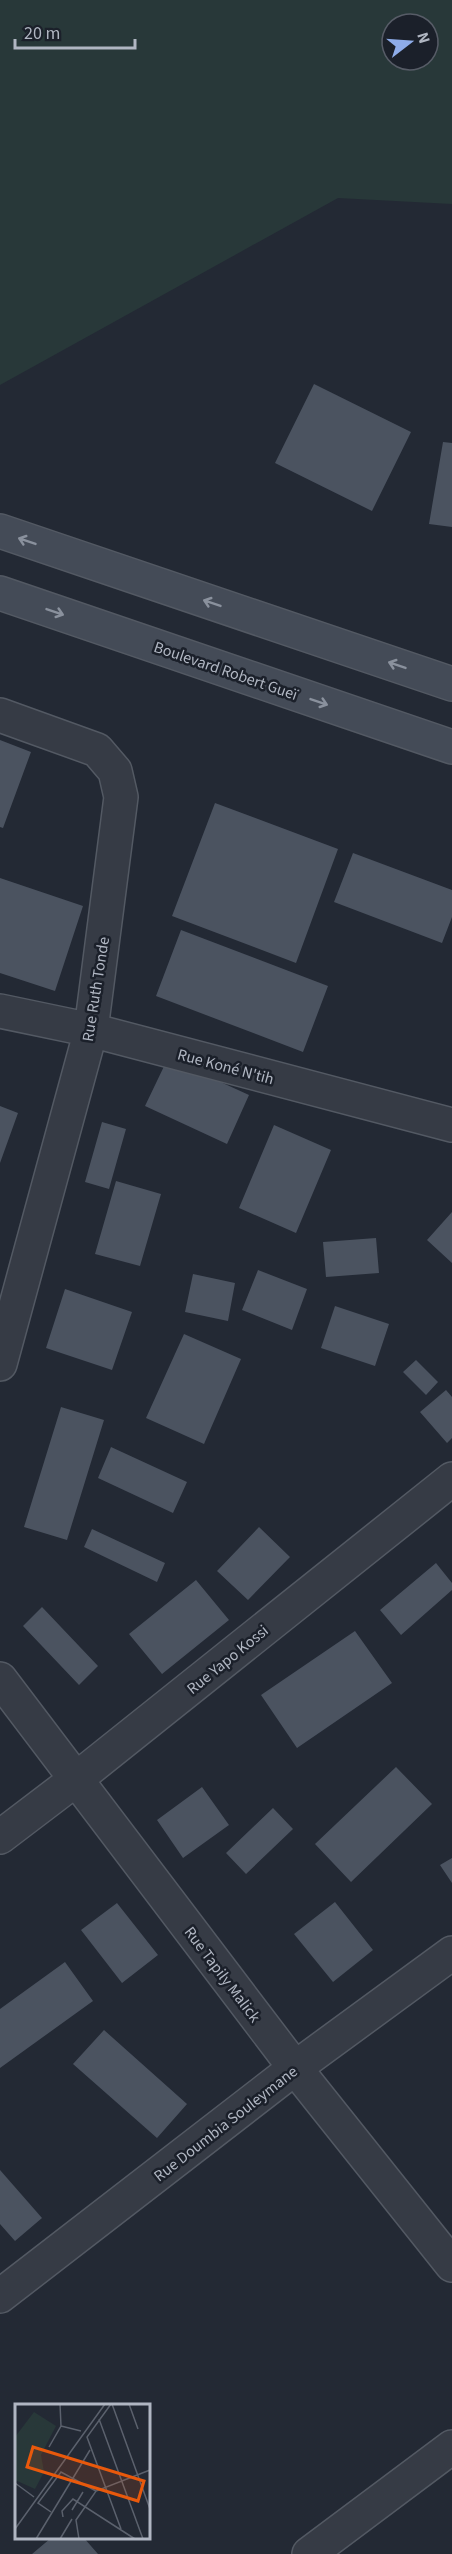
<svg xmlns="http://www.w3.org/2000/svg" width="452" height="2554" viewBox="0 0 452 2554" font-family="'Source Sans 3',sans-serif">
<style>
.green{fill:#283839;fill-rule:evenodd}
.building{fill:#4b5360}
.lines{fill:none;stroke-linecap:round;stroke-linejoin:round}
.minor-casing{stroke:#535963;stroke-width:36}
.secondary-casing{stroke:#535963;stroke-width:36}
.minor{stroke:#363b45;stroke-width:33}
.secondary{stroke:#444b57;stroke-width:33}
.oneway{stroke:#8a919d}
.labels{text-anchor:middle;stroke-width:5;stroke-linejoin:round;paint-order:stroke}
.street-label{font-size:16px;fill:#b0b6c2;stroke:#1b202a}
.inset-road{fill:none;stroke:#5b616d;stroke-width:1.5}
.view{fill:#e8590c;fill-opacity:0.15;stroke:#e8590c;stroke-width:3}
.inset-edge{fill:none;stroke:#b0b6c2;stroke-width:3}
</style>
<rect width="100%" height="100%" fill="#232934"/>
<path class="green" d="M 0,0 L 452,0 L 452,204 L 338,198 L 0,385 ZM 392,24 L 428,24 L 428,60 L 392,60 Z"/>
<path class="building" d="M 314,384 L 411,432 L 372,511 L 275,463 Z
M 443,442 L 452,443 L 452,527 L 429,524 Z
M 0,740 L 31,752 L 3,828 L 0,827 Z
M 215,803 L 338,849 L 296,963 L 172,916 Z
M 353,853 L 452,890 L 452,917 L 442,943 L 334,902 Z
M 0,878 L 83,906 L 55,991 L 0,973 Z
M 181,930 L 328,986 L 303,1052 L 156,996 Z
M 168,1058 L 249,1095 L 227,1144 L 145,1106 Z
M 0,1106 L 18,1113 L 0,1163 Z
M 102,1122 L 126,1129 L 109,1189 L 85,1182 Z
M 274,1125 L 331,1150 L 296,1233 L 239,1208 Z
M 116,1181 L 161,1194 L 140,1266 L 95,1254 Z
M 452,1212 L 452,1263 L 427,1240 Z
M 376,1238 L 379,1273 L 326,1277 L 323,1242 Z
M 258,1270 L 307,1289 L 292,1330 L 242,1310 Z
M 193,1274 L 235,1283 L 228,1321 L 185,1312 Z
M 65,1289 L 132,1312 L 112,1370 L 46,1348 Z
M 335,1306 L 389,1324 L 375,1366 L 321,1348 Z
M 184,1334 L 241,1359 L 204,1444 L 146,1418 Z
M 416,1360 L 438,1382 L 426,1395 L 403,1372 Z
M 446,1390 L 452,1397 L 452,1438 L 447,1443 L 420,1412 Z
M 61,1407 L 104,1420 L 67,1540 L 24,1527 Z
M 111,1447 L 187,1482 L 173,1513 L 98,1478 Z
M 259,1527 L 290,1557 L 248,1600 L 217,1571 Z
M 92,1529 L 165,1563 L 157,1582 L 84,1547 Z
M 436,1563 L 452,1583 L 452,1590 L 401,1635 L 380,1610 Z
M 196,1580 L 229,1620 L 162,1674 L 129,1634 Z
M 42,1607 L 98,1666 L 79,1685 L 23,1626 Z
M 355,1631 L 392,1683 L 297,1748 L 261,1695 Z
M 396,1767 L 432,1804 L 351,1882 L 315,1844 Z
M 202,1787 L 229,1825 L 183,1858 L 157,1820 Z
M 273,1808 L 293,1829 L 246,1874 L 226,1853 Z
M 452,1858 L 452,1883 L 440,1865 Z
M 335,1902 L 373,1950 L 333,1982 L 294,1934 Z
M 117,1903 L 158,1955 L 122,1983 L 81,1930 Z
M 65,1962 L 93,2001 L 0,2068 L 0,2009 Z
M 104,2030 L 187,2104 L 157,2138 L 73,2064 Z
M 0,2170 L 42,2218 L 15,2241 L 0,2224 Z
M 51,2538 L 84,2538 L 98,2554 L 32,2554 Z"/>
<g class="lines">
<g class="minor-casing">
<path id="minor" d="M 0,715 L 97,750 L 115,771 L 121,797 L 91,1030 L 0,1364
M 0,1011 L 91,1030 L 452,1125
M 0,1679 L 295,2068 L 452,2265
M 0,1837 L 75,1780 L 452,1479
M 0,2296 L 295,2068 L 452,1953
M 309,2554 L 452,2447"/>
</g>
<g class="secondary-casing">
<path id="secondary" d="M 0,531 L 452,684
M 0,593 L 452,747"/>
</g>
<use href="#minor" class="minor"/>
<use href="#secondary" class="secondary"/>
</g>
<defs><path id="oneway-shaft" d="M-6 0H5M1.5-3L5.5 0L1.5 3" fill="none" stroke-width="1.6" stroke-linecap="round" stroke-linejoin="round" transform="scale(1.5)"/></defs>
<g class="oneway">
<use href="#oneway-shaft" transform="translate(27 541) rotate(-161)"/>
<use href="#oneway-shaft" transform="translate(212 603) rotate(-161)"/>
<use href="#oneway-shaft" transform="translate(55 612) rotate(19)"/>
<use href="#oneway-shaft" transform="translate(397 665) rotate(-161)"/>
<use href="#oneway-shaft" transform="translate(319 702) rotate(19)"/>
</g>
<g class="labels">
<g class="street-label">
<text transform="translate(226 670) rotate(19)" y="6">Boulevard Robert Gueï</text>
<text transform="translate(95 989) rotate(-81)" y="6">Rue Ruth Tonde</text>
<text transform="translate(226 1066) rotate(15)" y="6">Rue Koné N'tih</text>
<text transform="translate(227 1659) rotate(-39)" y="6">Rue Yapo Kossi</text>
<text transform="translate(223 1974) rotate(53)" y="6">Rue Tapily Malick</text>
<text transform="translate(225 2123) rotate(-38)" y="6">Rue Doumbia Souleymane</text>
</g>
</g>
<g transform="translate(15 2404)">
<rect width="135" height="135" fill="#232934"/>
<path d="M 19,8 L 41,22 L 26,51 L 29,68 L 20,85 L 0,76 L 0,33 Z" fill="#283839"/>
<path class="inset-road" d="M 96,0 L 72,33 L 106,125M 97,0 L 135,105M 114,0 L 123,25M 84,15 L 128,135M 46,22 L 66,27M 34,43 L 46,22 L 45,0M 0,79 L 19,93M 57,106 L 68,88M 36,108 L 23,99 L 46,68 L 81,87M 48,113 L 47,107 L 58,95 L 120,135M 0,125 L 90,0M 21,135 L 75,46M 45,135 L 57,115M 64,135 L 61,116 L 81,87 L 135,66"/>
<path class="view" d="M 18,43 L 129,77 L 123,97 L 12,63 Z"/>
<rect width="135" height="135" class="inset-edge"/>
</g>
<g transform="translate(410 42) rotate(73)"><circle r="28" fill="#1b202a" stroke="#575c67" stroke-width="1.5"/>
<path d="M0-4.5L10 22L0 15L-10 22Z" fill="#8eace9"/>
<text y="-9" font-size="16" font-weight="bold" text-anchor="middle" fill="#b0b6c2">N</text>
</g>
<path d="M15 39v9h120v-9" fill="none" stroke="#b0b6c2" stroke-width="3"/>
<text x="24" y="39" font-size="18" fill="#b0b6c2" stroke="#1b202a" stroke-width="4.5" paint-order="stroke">20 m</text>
</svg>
